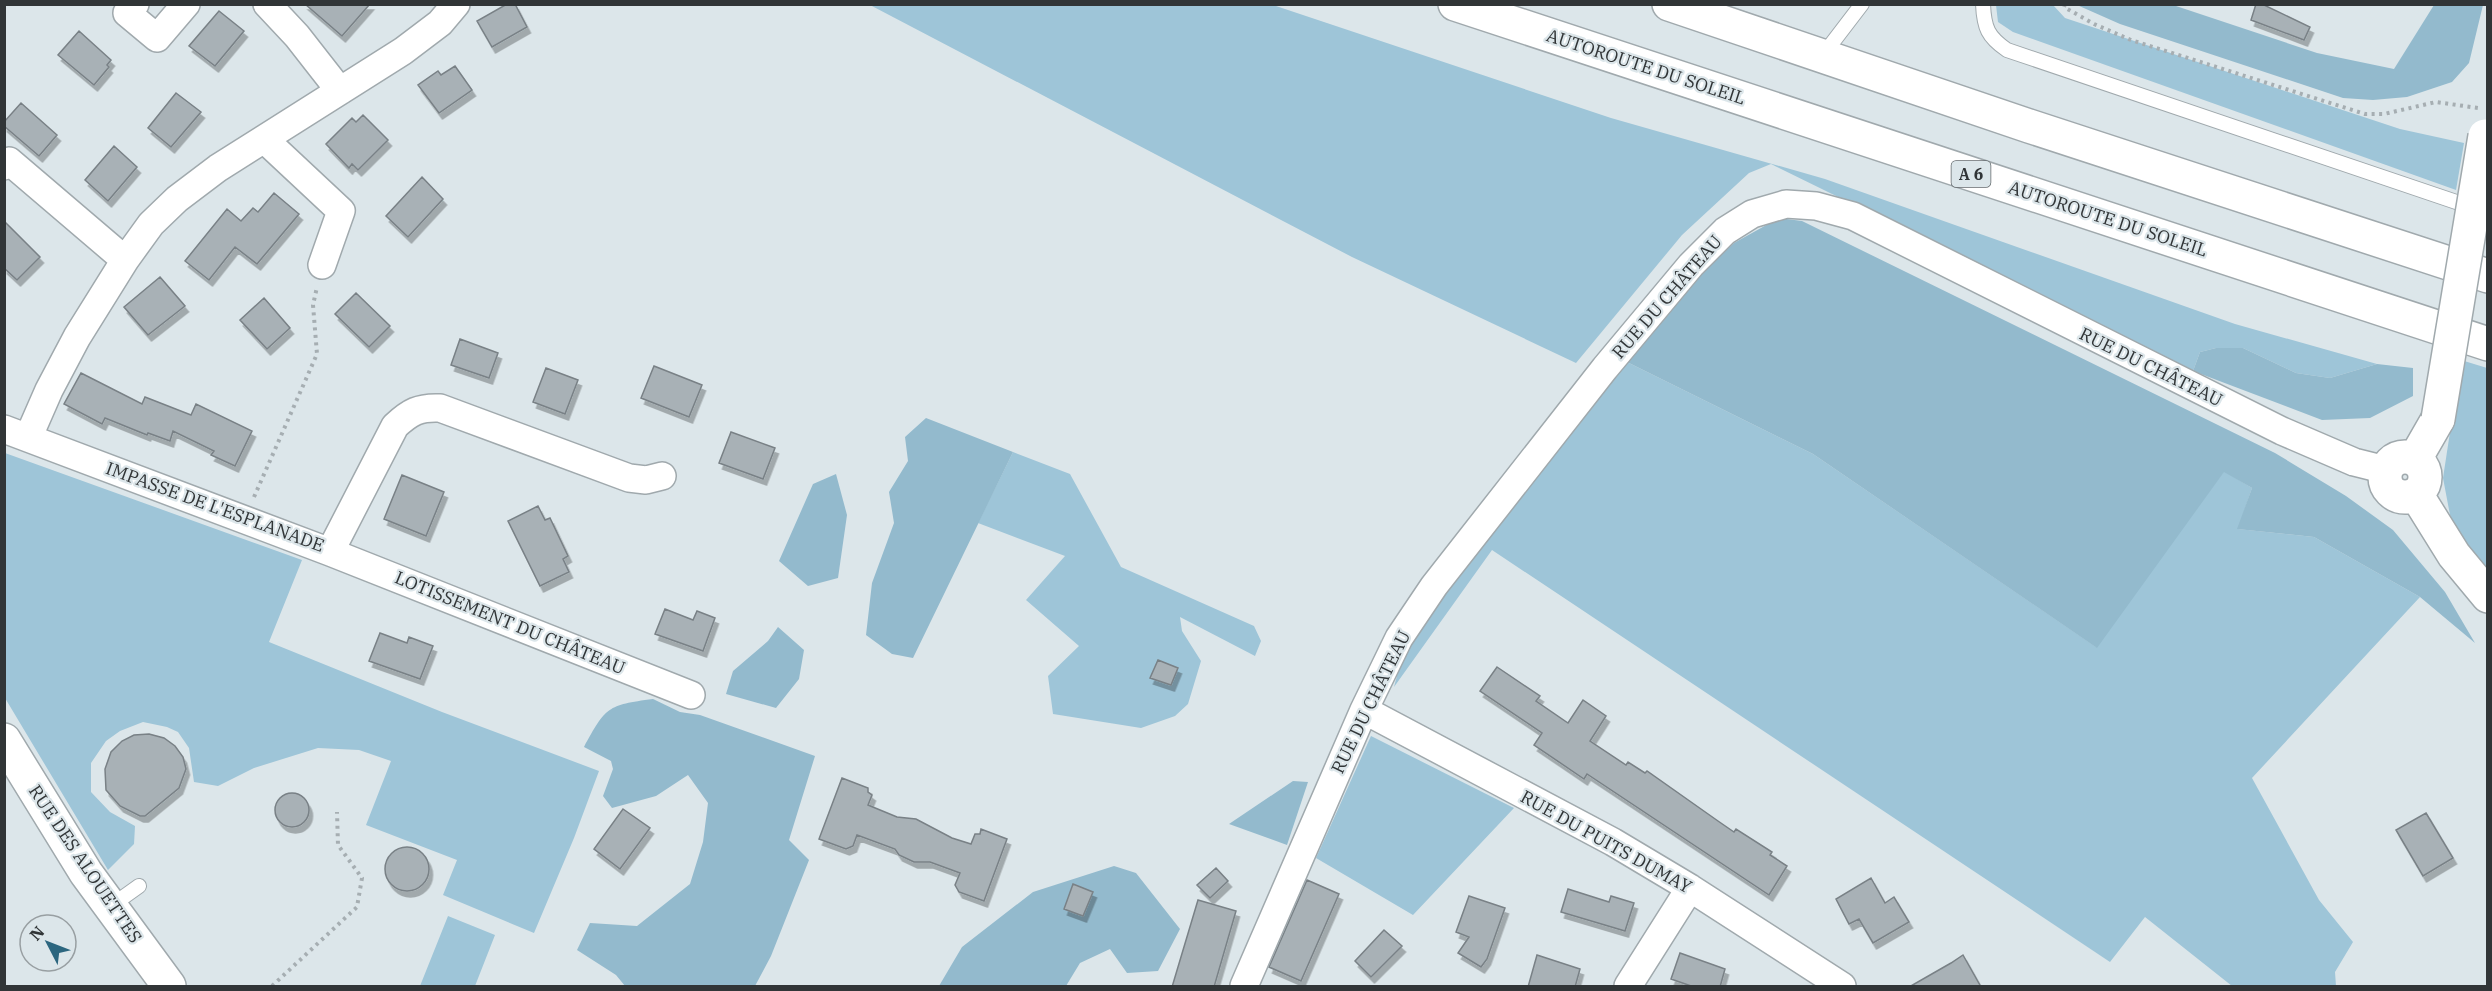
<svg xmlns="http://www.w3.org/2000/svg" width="2492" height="991" viewBox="0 0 2492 991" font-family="'IBM Plex Serif',serif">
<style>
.green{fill:#9ec5d8}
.forest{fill:#93bacd}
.building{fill:#a8b1b6;stroke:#798186;stroke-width:1.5;filter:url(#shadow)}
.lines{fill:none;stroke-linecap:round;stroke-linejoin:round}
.lane-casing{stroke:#a0a9ad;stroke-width:16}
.street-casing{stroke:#a0a9ad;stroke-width:30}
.secondary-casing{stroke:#a0a9ad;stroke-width:36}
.highway-casing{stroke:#a0a9ad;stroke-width:36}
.path{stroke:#a6aeb2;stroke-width:4;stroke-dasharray:3 4.5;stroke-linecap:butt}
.lane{stroke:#fff;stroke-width:14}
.street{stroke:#fff;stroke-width:27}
.secondary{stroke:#fff;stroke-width:33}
.highway{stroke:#fff;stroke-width:33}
.secondary-bridge-casing{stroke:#a0a9ad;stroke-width:36;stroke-linecap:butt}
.secondary-bridge{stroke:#fff;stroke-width:33}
.labels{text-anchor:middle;stroke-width:4.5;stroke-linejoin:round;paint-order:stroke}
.shield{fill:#dce6ea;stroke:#646a6d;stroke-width:1.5}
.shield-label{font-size:16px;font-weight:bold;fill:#313537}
.street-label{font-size:18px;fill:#313537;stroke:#dce6ea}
</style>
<defs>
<filter id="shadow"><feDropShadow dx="3.5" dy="6" stdDeviation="0" flood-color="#0004"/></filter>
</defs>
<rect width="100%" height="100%" fill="#dce6ea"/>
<path class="green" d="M 870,5 L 1273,5 L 1611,118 L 1825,179 L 2235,324 L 2377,364 L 2330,378 L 2296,373 L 2243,348 L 2216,348 L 2200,352 L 2193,371 L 1771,164 L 1749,173 L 1682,235 L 1576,363 L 1352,257 Z
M 1996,5 L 2053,5 L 2065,18 L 2400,129 L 2464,143 L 2456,190 L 2013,32 L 1998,22 Z
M 2461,360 L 2487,368 L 2487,582 L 2461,541 L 2450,515 L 2443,478 Z
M 1627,362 L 1813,454 L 2096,647 L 2224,471 L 2252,488 L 2238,529 L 2314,537 L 2420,597 L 2252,778 L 2319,900 L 2353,942 L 2335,972 L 2336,986 L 2232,986 L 2145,917 L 2110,962 L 1492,550 L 1394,687 L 1402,657 L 1437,603 Z
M 1013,452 L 1070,474 L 1121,567 L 1254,626 L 1261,641 L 1255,656 L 1180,617 L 1182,631 L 1201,661 L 1188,704 L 1175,716 L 1141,728 L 1053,714 L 1048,676 L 1079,646 L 1026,600 L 1065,556 L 978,523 Z
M 5,453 L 302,560 L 269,642 L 442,712 L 599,771 L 574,838 L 534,933 L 443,895 L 457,860 L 366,825 L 391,761 L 359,750 L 318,748 L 254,768 L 218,786 L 194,782 L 189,748 L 178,732 L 167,727 L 143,722 L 120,731 L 106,741 L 91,763 L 91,792 L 110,812 L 135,826 L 134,844 L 108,870 L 5,698 Z
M 1371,736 L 1514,808 L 1413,915 L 1316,858 Z
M 448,916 L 495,935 L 475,986 L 420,986 Z"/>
<path class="forest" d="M 2077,5 L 2173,5 L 2317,53 L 2394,69 L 2434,5 L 2483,5 L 2469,63 L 2452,82 L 2407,97 L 2373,100 L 2343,98 L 2120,24 Z
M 1779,218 L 1802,221 L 2275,453 L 2346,496 L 2393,530 L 2445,592 L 2475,643 L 2420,597 L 2314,537 L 2237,529 L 2252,488 L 2224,472 L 2097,648 L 1813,454 L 1627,362 L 1694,280 L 1734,243 Z
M 2216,348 L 2243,348 L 2296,373 L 2330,378 L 2377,364 L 2413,368 L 2413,396 L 2370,418 L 2322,420 L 2193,371 L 2200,352 Z
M 926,418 L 1013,452 L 913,658 L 892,654 L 866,635 L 872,583 L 894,523 L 889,492 L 908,461 L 905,437 Z
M 836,474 L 847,515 L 838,578 L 808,586 L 779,561 L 813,484 Z
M 778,627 L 804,650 L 799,679 L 776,708 L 726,694 L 733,671 L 768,641 Z
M 653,699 L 680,712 L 700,715 L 815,756 L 789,840 L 809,860 L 771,956 L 755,986 L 625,986 L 616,975 L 577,950 L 590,923 L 637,926 L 690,884 L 703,842 L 708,803 L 688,775 L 656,796 L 612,808 L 603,796 L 613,769 L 611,761 L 584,747 C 606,707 607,705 653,699 Z
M 1293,781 L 1308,782 L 1287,845 L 1229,824 Z
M 1114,866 L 1136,873 L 1180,929 L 1158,971 L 1127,973 L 1110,949 L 1080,963 L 1066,986 L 939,986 L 962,947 L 1033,892 Z"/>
<path class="building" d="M 305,4 L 370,4 L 342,36 Z
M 507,4 L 515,4 L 527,27 L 492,47 L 477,21 Z
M 2256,4 L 2262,4 L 2310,27 L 2304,40 L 2251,20 Z
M 219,11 L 244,31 L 215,66 L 189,46 Z
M 79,31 L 111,60 L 107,65 L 109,67 L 94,85 L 58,55 Z
M 455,66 L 472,90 L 439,113 L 418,85 L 438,71 L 441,75 Z
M 176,93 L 201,112 L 171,147 L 148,128 Z
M 21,103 L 57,135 L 39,156 L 4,126 L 4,122 Z
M 363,115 L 388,140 L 358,170 L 352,164 L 349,168 L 326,144 L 352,118 L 356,122 Z
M 114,146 L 137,167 L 108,201 L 85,180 Z
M 422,177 L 443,199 L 408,237 L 386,216 Z
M 274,193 L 299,214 L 257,264 L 235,247 L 209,280 L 185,261 L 227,209 L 241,221 L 253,208 L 258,212 Z
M 4,221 L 40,257 L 17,280 L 4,268 Z
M 160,277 L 185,306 L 148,335 L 124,307 Z
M 356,293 L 390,326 L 369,347 L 335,314 Z
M 264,298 L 290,328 L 267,349 L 240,320 Z
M 460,339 L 498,353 L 489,378 L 451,365 Z
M 654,366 L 702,385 L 689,417 L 641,398 Z
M 546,368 L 578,380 L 565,414 L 533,402 Z
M 81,373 L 142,404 L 145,397 L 191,415 L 196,404 L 252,431 L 235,466 L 211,455 L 214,451 L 173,431 L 170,441 L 148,433 L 147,435 L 105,418 L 102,424 L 64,404 Z
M 731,432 L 775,448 L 763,479 L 719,463 Z
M 402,475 L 444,492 L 426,536 L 384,519 Z
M 538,506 L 545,520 L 550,518 L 568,556 L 563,559 L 569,572 L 540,586 L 508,521 Z
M 665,609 L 693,620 L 697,611 L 715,618 L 703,651 L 655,634 Z
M 380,633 L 407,643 L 409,637 L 433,646 L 420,679 L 369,661 Z
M 1158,660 L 1178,668 L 1171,685 L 1150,678 Z
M 1497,667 L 1540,696 L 1536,701 L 1568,723 L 1583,700 L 1606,716 L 1590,741 L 1626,765 L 1628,762 L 1645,773 L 1647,771 L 1718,821 L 1734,832 L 1736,829 L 1772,852 L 1770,855 L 1787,866 L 1769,895 L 1587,774 L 1584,779 L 1534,745 L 1542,733 L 1480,691 Z
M 149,734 L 164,738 L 175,746 L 183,757 L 186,769 L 179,788 L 145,816 L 140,816 L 120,806 L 106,790 L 105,769 L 111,752 L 122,741 L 134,735 Z
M 842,778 L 868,788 L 868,792 L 872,795 L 868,805 L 897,817 L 916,819 L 952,838 L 971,844 L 975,834 L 980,834 L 981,829 L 1007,839 L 984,901 L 959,892 L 955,885 L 960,873 L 930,862 L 914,862 L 899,855 L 895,849 L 857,835 L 853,846 L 846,849 L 819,839 Z
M275 810a17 17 0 1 1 34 0a17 17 0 1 1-34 0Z
M 623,809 L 650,828 L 620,869 L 594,849 Z
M 2426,813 L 2453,858 L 2423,876 L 2396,830 Z
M385 869a22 22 0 1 1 44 0a22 22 0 1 1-44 0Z
M 1216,868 L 1228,881 L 1210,898 L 1197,885 Z
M 1871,878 L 1885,903 L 1894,897 L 1909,922 L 1873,943 L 1859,919 L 1849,924 L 1836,899 Z
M 1307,880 L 1339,894 L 1301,981 L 1269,967 Z
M 1073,884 L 1093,892 L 1083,916 L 1064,909 Z
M 1568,889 L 1609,902 L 1611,896 L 1634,903 L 1625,931 L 1561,912 Z
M 1469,896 L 1505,908 L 1487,959 L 1481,967 L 1458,953 L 1469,937 L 1456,932 Z
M 1198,900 L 1236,911 L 1214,987 L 1172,987 Z
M 1384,930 L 1402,946 L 1371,977 L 1355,961 Z
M 1680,953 L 1725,969 L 1720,987 L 1694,987 L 1671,979 Z
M 1537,955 L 1580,969 L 1575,987 L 1528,987 Z
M 1963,955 L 1981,987 L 1909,987 L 1951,963 Z"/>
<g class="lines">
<g class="lane-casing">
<path id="lane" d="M 1983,4 C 1984,28 1988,37 2007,50 L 2474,208
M 1823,55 L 1862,4
M 111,906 L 139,886"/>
</g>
<g class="street-casing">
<path id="street" d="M 135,4 L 127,13 L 157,38 L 186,4
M 267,4 L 297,36 L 340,91
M 264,139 L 341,211 L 322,265
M 4,166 L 9,161 L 125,260
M 4,429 L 330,552 L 691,695
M 28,438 L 49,390 L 77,337 L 125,260 L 151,224 L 177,199 L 218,168 L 403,51 L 440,23 L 456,4
M 330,552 L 395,426 C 410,412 419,407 440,408 L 629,478 L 646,480 L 662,476
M 1364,710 L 1613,842 L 1690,888 L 1842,986
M 1244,986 L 1364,710 L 1399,638 L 1434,586 L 1605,368 L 1691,265 L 1725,231 L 1752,214 L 1786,204 L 1816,206 L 1853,216 L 2282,431 L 2354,462 L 2386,470
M 1628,986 L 1690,888"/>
</g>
<g class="secondary-casing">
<path id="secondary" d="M2385 477a20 20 0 1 1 40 0a20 20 0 1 1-40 0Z
M 2415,459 L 2438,419
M 2416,494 L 2454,555 L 2488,596
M 4,740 L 86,873 L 169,986"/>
</g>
<g class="highway-casing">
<path id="highway" d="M 1455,4 L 2488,344
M 1669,4 L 2029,126 L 2488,276"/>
</g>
<path class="path" d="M 2065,4 L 2064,7 L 2094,24 L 2131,40 L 2365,114 L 2384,114 L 2436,102 L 2478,108
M 254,497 L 317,354 L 313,305 L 317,287
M 272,986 L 357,907 L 362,878 L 338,845 L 337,812"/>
<use href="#lane" class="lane"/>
<use href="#street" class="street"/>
<use href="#secondary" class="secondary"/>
<use href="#highway" class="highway"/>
<g class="secondary-bridge-casing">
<path id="secondary-bridge" d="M 2438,419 L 2485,136"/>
</g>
<use href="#secondary-bridge" class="secondary-bridge"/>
</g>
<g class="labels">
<rect class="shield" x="1951.5" y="161" width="39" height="26" rx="4.5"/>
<g class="shield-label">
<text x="1971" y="180">A 6</text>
</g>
<g class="street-label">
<text transform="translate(1646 67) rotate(18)" y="6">AUTOROUTE DU SOLEIL</text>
<text transform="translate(2108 219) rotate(18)" y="6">AUTOROUTE DU SOLEIL</text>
<text transform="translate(1667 297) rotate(-49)" y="6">RUE DU CHÂTEAU</text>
<text transform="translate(2151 367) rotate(26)" y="6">RUE DU CHÂTEAU</text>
<text transform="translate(215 507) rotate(20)" y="6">IMPASSE DE L'ESPLANADE</text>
<text transform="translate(510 623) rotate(22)" y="6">LOTISSEMENT DU CHÂTEAU</text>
<text transform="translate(1371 702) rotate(-64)" y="6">RUE DU CHÂTEAU</text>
<text transform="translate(1606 842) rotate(29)" y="6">RUE DU PUITS DUMAY</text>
<text transform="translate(85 864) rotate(56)" y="6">RUE DES ALOUETTES</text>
</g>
</g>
<rect width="2492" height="991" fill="none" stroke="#313537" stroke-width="12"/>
<g transform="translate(48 943) rotate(312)"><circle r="28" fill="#dce6ea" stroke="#989fa2" stroke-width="1.5"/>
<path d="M0-4.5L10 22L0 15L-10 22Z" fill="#2c667f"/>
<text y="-9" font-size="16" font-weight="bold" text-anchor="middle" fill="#313537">N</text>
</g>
</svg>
